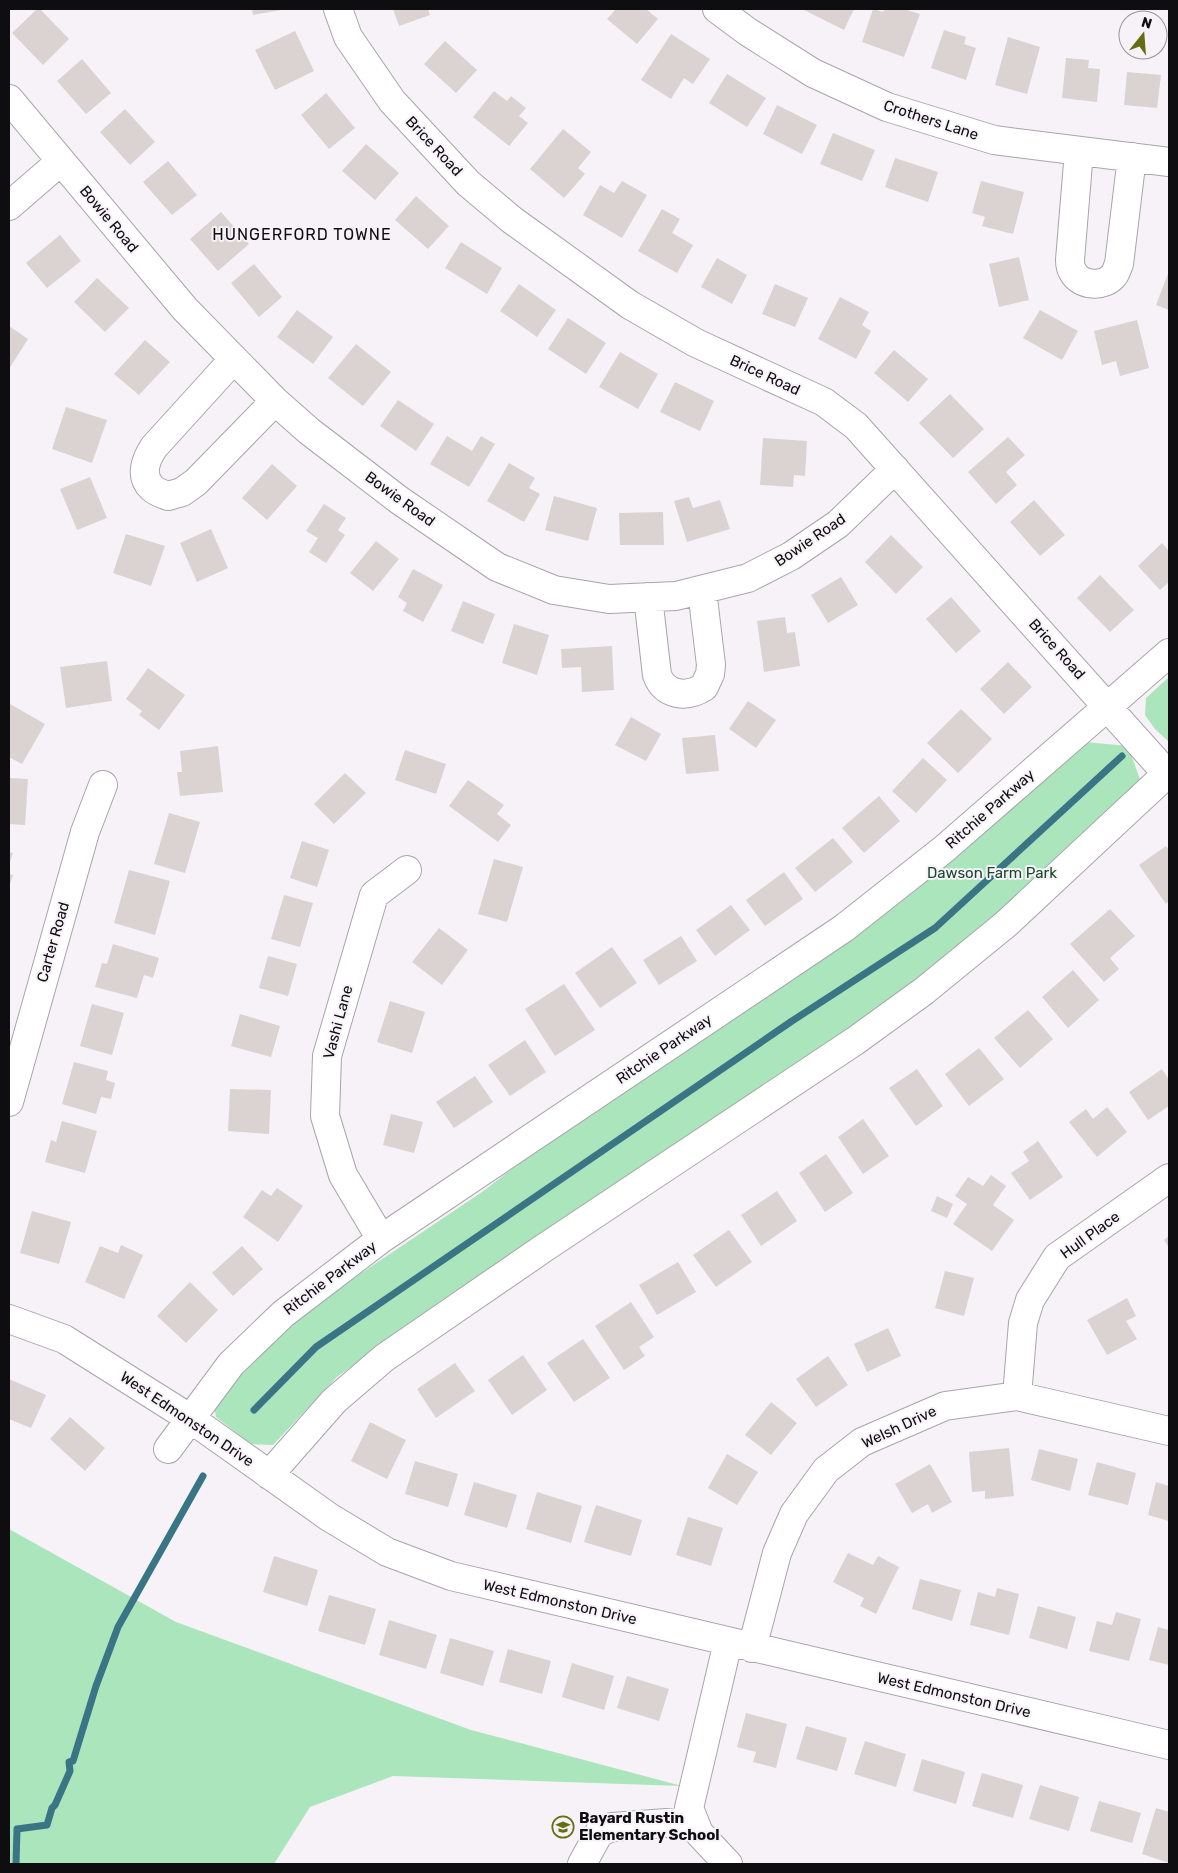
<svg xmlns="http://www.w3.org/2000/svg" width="1178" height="1873" viewBox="0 0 1178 1873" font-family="Rubik,sans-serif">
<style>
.green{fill:#abe5bc}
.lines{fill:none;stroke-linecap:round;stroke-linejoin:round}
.stream{stroke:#3a7585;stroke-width:7}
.building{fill:#dad3d2}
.minor-casing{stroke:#a8a5aa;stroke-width:30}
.minor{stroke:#fff;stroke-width:28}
.labels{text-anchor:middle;stroke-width:4;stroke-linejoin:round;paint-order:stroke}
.street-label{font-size:15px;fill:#0e0d0f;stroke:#f6f2f8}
.park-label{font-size:15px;fill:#19472b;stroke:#f6f2f8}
.poi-label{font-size:15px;font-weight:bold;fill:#0e0d0f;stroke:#f6f2f8;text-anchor:start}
.neighbourhood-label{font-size:16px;letter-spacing:1px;fill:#0e0d0f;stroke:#f6f2f8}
</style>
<rect width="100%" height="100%" fill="#f6f2f8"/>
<path class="green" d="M 1169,677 L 1169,742 L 1155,729 L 1145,715 L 1146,698 Z
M 1085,742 L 1128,746 L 1142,785 L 1017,906 L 837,1036 L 659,1158 L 439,1302 L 337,1377 L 273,1445 L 251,1444 L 216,1417 L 214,1406 L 219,1393 L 293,1319 L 482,1192 L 630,1079 Z
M 9,1529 L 176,1622 L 471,1730 L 682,1786 L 393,1776 L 310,1807 L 274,1864 L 9,1864 Z"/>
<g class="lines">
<path class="stream" d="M 254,1410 L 316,1347 L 792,1021 L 935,928 L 1122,756
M 16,1864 L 17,1829 L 47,1825 L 52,1808 L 55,1805 L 70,1771 L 69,1762 L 73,1761 L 96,1686 L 118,1627 L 203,1476"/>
</g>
<path class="building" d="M 37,9 L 40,9 L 69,39 L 43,65 L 12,33 Z
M 252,9 L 281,9 L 281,10 L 253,15 Z
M 393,9 L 428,9 L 430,15 L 399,26 Z
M 616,9 L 646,9 L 658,19 L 637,44 L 607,19 Z
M 802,9 L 854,9 L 844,30 Z
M 873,9 L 883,12 L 885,9 L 904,9 L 920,14 L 904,57 L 862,42 Z
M 944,30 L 966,37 L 964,44 L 976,48 L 966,80 L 931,68 Z
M 295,31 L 314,71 L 275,90 L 255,50 Z
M 671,34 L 710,59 L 693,84 L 684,78 L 671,99 L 641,80 Z
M 1008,37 L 1040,47 L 1027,94 L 995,85 Z
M 445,41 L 477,70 L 456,93 L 424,64 Z
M 1066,58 L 1089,60 L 1088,68 L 1100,69 L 1097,102 L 1062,98 Z
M 82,59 L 111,93 L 86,114 L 57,81 Z
M 1127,72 L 1161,75 L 1157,108 L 1124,105 Z
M 727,74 L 766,98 L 747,127 L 709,103 Z
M 494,91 L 507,101 L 511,96 L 526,108 L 519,116 L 528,123 L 509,146 L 473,117 Z
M 326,93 L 355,128 L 329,149 L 301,115 Z
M 777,105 L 817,125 L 802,154 L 763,134 Z
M 125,109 L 155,142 L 130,165 L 100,132 Z
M 563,129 L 591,152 L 578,168 L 585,174 L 564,198 L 530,169 Z
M 833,133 L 875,150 L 862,181 L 820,164 Z
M 366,144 L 399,173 L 375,200 L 342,171 Z
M 895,158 L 938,172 L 928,202 L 885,187 Z
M 168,161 L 197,195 L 172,215 L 143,182 Z
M 622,181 L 647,195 L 622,238 L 583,215 L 600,185 L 614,193 Z
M 981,181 L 1024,192 L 1013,234 L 982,226 L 985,217 L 972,213 Z
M 416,196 L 449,226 L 428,249 L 395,220 Z
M 662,209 L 680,219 L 672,233 L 693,245 L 677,273 L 638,251 Z
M 221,212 L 249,244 L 218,271 L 190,239 Z
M 60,235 L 81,261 L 47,288 L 26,263 Z
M 461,242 L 502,268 L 487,294 L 445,268 Z
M 1019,257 L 1029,300 L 999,307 L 989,264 Z
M 717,258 L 747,275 L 732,304 L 701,287 Z
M 254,264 L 282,297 L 259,317 L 231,283 Z
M 1169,271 L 1169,310 L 1156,305 Z
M 97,278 L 129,308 L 105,332 L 74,302 Z
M 519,284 L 556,310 L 537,337 L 500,311 Z
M 775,284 L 808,298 L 795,327 L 762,314 Z
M 840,297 L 869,312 L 862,325 L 871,331 L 856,359 L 818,339 Z
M 297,310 L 333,337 L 313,364 L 277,337 Z
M 1040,310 L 1078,331 L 1062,360 L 1023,338 Z
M 568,318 L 606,343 L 586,374 L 548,349 Z
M 1137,320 L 1149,368 L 1120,376 L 1116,361 L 1102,365 L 1094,331 Z
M 9,326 L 28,339 L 9,369 Z
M 145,340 L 170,362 L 139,395 L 114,374 Z
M 356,344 L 391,372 L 363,406 L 328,378 Z
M 894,350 L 928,379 L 908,402 L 874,373 Z
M 620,352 L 658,374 L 638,409 L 599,387 Z
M 675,382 L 714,401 L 700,431 L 660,412 Z
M 950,394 L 984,429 L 953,458 L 919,423 Z
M 398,400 L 434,424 L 416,451 L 380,426 Z
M 66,407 L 107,420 L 92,463 L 52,449 Z
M 447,436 L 472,451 L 481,436 L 495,444 L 469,487 L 430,464 Z
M 1008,437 L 1025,455 L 1006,472 L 1017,485 L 996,504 L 968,472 Z
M 763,438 L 807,441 L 805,476 L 794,475 L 793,487 L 760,485 Z
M 509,463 L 535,478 L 529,488 L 540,494 L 524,522 L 487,501 Z
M 272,464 L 297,486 L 267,520 L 242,498 Z
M 90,477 L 107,518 L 77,530 L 60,489 Z
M 554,496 L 597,508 L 588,541 L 545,530 Z
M 689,497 L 693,508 L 720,500 L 730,529 L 687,542 L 674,501 Z
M 1034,500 L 1065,535 L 1040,556 L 1010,522 Z
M 324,504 L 346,518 L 338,530 L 345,535 L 326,563 L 309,552 L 318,538 L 306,531 Z
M 663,512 L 664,545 L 620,545 L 619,513 Z
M 211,529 L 228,568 L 197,582 L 180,543 Z
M 126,534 L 165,546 L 151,586 L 113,573 Z
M 891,535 L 923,567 L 896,594 L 865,562 Z
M 376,541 L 399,559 L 373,591 L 350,573 Z
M 1162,543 L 1169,551 L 1169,582 L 1160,590 L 1138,566 Z
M 413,569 L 443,585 L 423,622 L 403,611 L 407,603 L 398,597 Z
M 1100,575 L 1134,610 L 1110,632 L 1077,598 Z
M 841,577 L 858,605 L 828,623 L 811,595 Z
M 951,597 L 981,631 L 956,653 L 926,619 Z
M 463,601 L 495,614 L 483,644 L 451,631 Z
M 785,617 L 787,633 L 795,632 L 800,666 L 764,672 L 757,621 Z
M 514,624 L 549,635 L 537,675 L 502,663 Z
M 612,646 L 614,690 L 582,692 L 581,667 L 562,668 L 561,649 Z
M 107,661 L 112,701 L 66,708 L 60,667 Z
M 1008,662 L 1032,687 L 1004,714 L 980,689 Z
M 148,668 L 185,695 L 159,730 L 139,715 L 142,711 L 126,699 Z
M 748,701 L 776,720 L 756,748 L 729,729 Z
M 10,704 L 45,724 L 22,764 L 9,757 Z
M 961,709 L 992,739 L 958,773 L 927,743 Z
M 631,717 L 661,734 L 646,761 L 615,745 Z
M 715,735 L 719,771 L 686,774 L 682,738 Z
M 218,746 L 223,792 L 180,796 L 177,772 L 182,772 L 180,751 Z
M 405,750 L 446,764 L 436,794 L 395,780 Z
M 923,758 L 947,780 L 916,813 L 892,791 Z
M 345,773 L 366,793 L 334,824 L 314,804 Z
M 9,778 L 28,779 L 25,825 L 9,824 Z
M 468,780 L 504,805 L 497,814 L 511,825 L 498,842 L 449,806 Z
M 879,796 L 900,821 L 864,853 L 842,828 Z
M 169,813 L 200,822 L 185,873 L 154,864 Z
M 833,838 L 853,862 L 815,892 L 795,868 Z
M 302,841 L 329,850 L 317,887 L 290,878 Z
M 1166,846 L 1169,850 L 1169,901 L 1166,904 L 1139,865 Z
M 9,852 L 13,853 L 9,865 Z
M 494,859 L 523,867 L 507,922 L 478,914 Z
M 129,870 L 170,881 L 155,935 L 114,923 Z
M 784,872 L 803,899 L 765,926 L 746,900 Z
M 9,874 L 13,875 L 9,887 Z
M 284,895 L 313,903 L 300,947 L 271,939 Z
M 731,905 L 750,930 L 715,956 L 696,930 Z
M 1110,909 L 1135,936 L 1110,958 L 1119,969 L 1104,982 L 1070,944 Z
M 439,928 L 468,950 L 442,985 L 412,962 Z
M 681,936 L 697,961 L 659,985 L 643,960 Z
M 113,944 L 159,958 L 153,978 L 144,975 L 137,998 L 95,987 L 102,963 L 107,964 Z
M 612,947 L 637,983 L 600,1008 L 575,973 Z
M 268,956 L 297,964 L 288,996 L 259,988 Z
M 1073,970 L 1099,1000 L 1068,1028 L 1042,997 Z
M 564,984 L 595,1030 L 555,1056 L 525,1009 Z
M 390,1001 L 425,1012 L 412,1053 L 377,1042 Z
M 92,1004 L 124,1013 L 112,1055 L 80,1046 Z
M 1028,1010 L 1053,1039 L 1020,1068 L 994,1038 Z
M 240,1014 L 280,1026 L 271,1057 L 231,1046 Z
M 525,1040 L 546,1072 L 510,1096 L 488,1065 Z
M 979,1048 L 1004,1079 L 969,1106 L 945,1074 Z
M 74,1062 L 108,1071 L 106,1080 L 115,1083 L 111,1099 L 101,1097 L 96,1114 L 62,1104 Z
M 917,1069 L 943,1106 L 916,1126 L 889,1088 Z
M 1162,1069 L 1169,1080 L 1169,1106 L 1148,1120 L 1129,1092 Z
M 475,1076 L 493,1102 L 454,1128 L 436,1102 Z
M 230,1089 L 271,1090 L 269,1134 L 228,1131 Z
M 1107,1107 L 1127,1132 L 1097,1157 L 1069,1122 L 1086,1109 L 1093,1119 Z
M 391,1114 L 423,1122 L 414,1153 L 383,1145 Z
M 863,1119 L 889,1156 L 863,1174 L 838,1137 Z
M 62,1121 L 97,1131 L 85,1173 L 45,1162 L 51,1140 L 56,1142 Z
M 1038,1141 L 1063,1177 L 1030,1200 L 1011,1173 L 1029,1161 L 1023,1152 Z
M 826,1154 L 853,1193 L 825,1212 L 799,1173 Z
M 991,1175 L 1006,1186 L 993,1205 L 1014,1220 L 992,1251 L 953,1224 L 967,1204 L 955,1196 L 968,1177 L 983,1186 Z
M 277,1188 L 303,1206 L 278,1242 L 243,1217 L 262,1190 L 271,1196 Z
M 777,1191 L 797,1221 L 761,1246 L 741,1215 Z
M 937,1196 L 953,1204 L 947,1218 L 931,1211 Z
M 32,1211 L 71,1222 L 59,1264 L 20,1253 Z
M 729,1230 L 752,1262 L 716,1287 L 693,1255 Z
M 1169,1236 L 1169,1248 L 1164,1240 Z
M 121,1245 L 143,1255 L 124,1299 L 85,1282 L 100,1246 L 118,1253 Z
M 242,1246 L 263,1269 L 233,1296 L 212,1273 Z
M 678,1262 L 696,1292 L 657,1315 L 639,1285 Z
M 945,1271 L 974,1278 L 964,1316 L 935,1308 Z
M 190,1282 L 218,1310 L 186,1343 L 157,1316 Z
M 1127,1298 L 1136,1316 L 1126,1321 L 1137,1339 L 1107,1355 L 1087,1320 Z
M 631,1302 L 654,1337 L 639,1347 L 645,1356 L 624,1370 L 595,1326 Z
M 888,1328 L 901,1356 L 867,1372 L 854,1344 Z
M 583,1339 L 610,1378 L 574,1402 L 547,1363 Z
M 523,1355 L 547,1390 L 512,1415 L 488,1380 Z
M 828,1356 L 848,1385 L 816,1407 L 796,1379 Z
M 455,1363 L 475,1391 L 436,1418 L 417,1389 Z
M 9,1379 L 46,1395 L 31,1428 L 9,1419 Z
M 771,1402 L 797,1423 L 771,1455 L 745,1435 Z
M 70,1417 L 105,1448 L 85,1471 L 50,1439 Z
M 370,1422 L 406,1440 L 387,1479 L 351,1461 Z
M 1009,1448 L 1014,1496 L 985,1499 L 985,1491 L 972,1492 L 969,1452 Z
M 1039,1449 L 1078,1459 L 1070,1491 L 1031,1480 Z
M 727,1454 L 758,1472 L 737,1505 L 708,1488 Z
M 415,1461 L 458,1474 L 448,1507 L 405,1494 Z
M 1097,1462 L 1136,1473 L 1128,1505 L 1088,1495 Z
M 930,1464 L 952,1502 L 932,1513 L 928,1504 L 912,1513 L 895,1484 Z
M 474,1482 L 517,1495 L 507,1528 L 464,1515 Z
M 1156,1482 L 1169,1486 L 1169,1521 L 1148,1515 Z
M 537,1492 L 582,1506 L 571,1543 L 526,1529 Z
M 596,1505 L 642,1520 L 631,1556 L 584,1542 Z
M 688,1517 L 723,1528 L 711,1566 L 676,1555 Z
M 848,1553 L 873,1565 L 878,1556 L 899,1567 L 876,1614 L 860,1606 L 864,1598 L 833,1582 Z
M 274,1556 L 318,1570 L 307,1606 L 263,1592 Z
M 920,1579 L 961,1590 L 952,1621 L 912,1609 Z
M 997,1588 L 1019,1594 L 1009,1635 L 970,1625 L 978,1592 L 995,1597 Z
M 329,1595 L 376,1609 L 365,1645 L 318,1631 Z
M 1038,1606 L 1076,1617 L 1067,1649 L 1029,1638 Z
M 1116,1612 L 1141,1619 L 1129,1661 L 1089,1651 L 1097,1621 L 1112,1625 Z
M 389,1620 L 437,1635 L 426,1669 L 379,1655 Z
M 1158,1627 L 1169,1630 L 1169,1665 L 1149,1660 Z
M 450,1638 L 494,1651 L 483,1686 L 440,1673 Z
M 508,1649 L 551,1661 L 542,1694 L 499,1682 Z
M 572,1663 L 614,1676 L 604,1710 L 562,1697 Z
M 627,1676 L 669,1689 L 659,1721 L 617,1708 Z
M 746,1713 L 787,1724 L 776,1768 L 753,1762 L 756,1752 L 737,1747 Z
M 806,1726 L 847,1738 L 837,1771 L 796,1759 Z
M 865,1741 L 906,1754 L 896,1787 L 854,1774 Z
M 922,1759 L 965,1772 L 956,1804 L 913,1791 Z
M 982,1773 L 1023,1785 L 1013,1818 L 972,1806 Z
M 1040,1785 L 1079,1797 L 1069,1831 L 1029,1819 Z
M 1099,1801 L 1141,1813 L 1132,1843 L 1090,1831 Z
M 1156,1808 L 1169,1812 L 1169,1863 L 1142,1854 Z"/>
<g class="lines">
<g class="minor-casing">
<path id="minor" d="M 338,9 L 348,37 L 392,101 L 468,183 L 512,220 L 630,305 L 696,343 L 824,402 L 856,426 L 1169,776
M 717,9 L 748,32 L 813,73 L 887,107 L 994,140 L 1169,162
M 9,99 L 185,309 L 275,401 L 309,431 L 399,500 L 497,567 L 554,590 L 609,599 L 676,596 L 748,578 L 791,556 L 838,524 L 895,469
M 1079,151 L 1070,260 C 1070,264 1071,269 1073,272 C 1080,286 1104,288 1114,275 C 1116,273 1117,268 1119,264 L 1132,157
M 9,206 L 61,161
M 233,360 L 154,447 C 146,459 139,476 152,488 C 156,492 163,494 168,496 L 182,492 L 196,482 L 275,401
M 648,597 L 657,675 C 665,696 687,698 704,687 L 710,674 L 711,665 L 702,590
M 9,1102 L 85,832 L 103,785
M 381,1239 L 343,1175 L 325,1116 L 327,1056 L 374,895 L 407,870
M 9,1319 L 64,1339 L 191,1419 L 329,1517 L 387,1552 L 451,1576 L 1169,1745
M 1017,1396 L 1023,1323 L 1030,1300 L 1057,1257 L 1169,1178
M 168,1449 L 231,1364 L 283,1314 L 381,1239 L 844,928 L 944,849 L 1169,653
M 269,1475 L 334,1401 L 384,1358 L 544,1248 L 855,1041 L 924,991 L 1006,924 L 1169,772
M 728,1642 L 689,1808 L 699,1833 L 728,1864
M 752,1648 L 777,1553 L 794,1514 L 826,1470 L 862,1442 L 945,1406 L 1017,1396 L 1169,1431
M 582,1864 L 599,1833 L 612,1827 L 694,1821"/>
</g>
<use href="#minor" class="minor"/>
</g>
<defs>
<g id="school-ring" transform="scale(1.125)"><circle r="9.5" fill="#f6f2f8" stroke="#666d12" stroke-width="1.5"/><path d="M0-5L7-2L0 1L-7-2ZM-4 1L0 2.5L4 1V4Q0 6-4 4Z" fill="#666d12"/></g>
</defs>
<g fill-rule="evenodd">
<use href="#school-ring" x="563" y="1827"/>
</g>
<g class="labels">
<g class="street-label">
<text transform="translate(931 120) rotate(18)" y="5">Crothers Lane</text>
<text transform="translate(434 146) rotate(47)" y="5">Brice Road</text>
<text transform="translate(109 219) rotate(50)" y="5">Bowie Road</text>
<text transform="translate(765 375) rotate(25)" y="5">Brice Road</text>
<text transform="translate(400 499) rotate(36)" y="5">Bowie Road</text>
<text transform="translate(810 540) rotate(-34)" y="5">Bowie Road</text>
<text transform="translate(1057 649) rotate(48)" y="5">Brice Road</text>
<text transform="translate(990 809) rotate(-41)" y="5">Ritchie Parkway</text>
<text transform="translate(53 942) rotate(-74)" y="5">Carter Road</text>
<text transform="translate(338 1022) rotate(-75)" y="5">Vashi Lane</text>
<text transform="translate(664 1049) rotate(-34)" y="5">Ritchie Parkway</text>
<text transform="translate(1090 1235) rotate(-36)" y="5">Hull Place</text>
<text transform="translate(330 1278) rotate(-37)" y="5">Ritchie Parkway</text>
<text transform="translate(187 1419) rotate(34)" y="5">West Edmonston Drive</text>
<text transform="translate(899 1427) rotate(-25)" y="5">Welsh Drive</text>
<text transform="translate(560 1602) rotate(13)" y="5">West Edmonston Drive</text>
<text transform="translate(954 1695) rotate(13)" y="5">West Edmonston Drive</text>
</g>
<g class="park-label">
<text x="992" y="878">Dawson Farm Park</text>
</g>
<g class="poi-label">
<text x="579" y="1823">Bayard Rustin<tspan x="579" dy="17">Elementary School</tspan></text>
</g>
<g class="neighbourhood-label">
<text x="302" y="240">HUNGERFORD TOWNE</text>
</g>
</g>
<rect width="1178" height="1873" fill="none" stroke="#0e0d0f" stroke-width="20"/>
<g transform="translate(1143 35) rotate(17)"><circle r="24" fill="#f6f2f8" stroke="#99969b"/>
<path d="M0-4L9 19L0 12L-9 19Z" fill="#666d12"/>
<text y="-8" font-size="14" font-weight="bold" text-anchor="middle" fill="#0e0d0f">N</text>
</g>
</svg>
